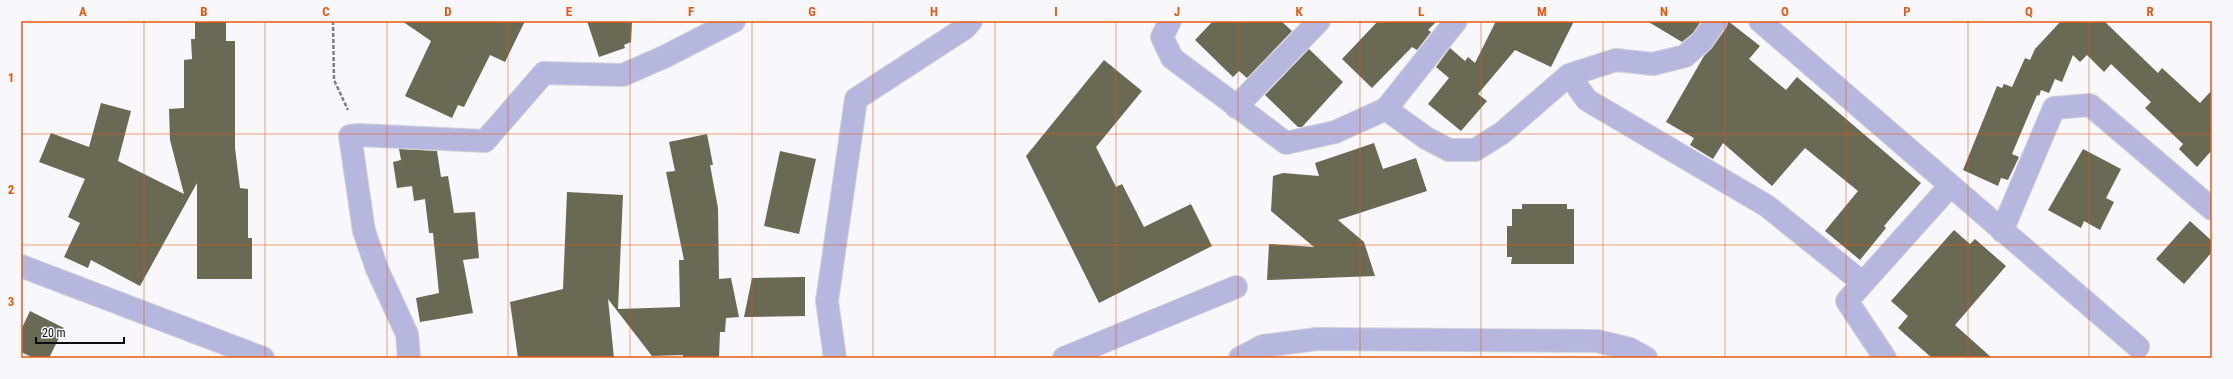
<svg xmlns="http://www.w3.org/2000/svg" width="2233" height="379" viewBox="0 0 2233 379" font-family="'Roboto Condensed',sans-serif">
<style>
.building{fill:#696954}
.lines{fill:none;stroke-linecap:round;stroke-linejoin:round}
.minor-casing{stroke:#d1d1d7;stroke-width:24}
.path{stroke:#7d7e84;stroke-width:2.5;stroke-dasharray:4 2;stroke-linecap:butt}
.minor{stroke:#b5b7df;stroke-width:22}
.grid{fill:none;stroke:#e8590c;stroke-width:1;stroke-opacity:0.55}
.neatline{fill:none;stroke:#e8590c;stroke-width:1.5}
.grid-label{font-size:13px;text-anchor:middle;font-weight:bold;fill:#e8590c}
</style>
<rect width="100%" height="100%" fill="#f7f7fc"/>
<path class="building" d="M 195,21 L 226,21 L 226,41 L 235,41 L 235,148 L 240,188 L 248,189 L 248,238 L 252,238 L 252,279 L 197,279 L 197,183 L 140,286 L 91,260 L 88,268 L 64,257 L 80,223 L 68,217 L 85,179 L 39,162 L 51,133 L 89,147 L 101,103 L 131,111 L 118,161 L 184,194 L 170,140 L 169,109 L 184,108 L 184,60 L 192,59 L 191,39 L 195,39 Z
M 402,21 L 525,21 L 505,62 L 490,55 L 464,107 L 458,105 L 452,118 L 405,96 L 431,41 Z
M 587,21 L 632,21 L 631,42 L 624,45 L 625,48 L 599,57 Z
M 1213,21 L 1281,21 L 1292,31 L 1247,78 L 1239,71 L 1233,77 L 1195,40 Z
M 1378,21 L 1437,21 L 1428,30 L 1431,32 L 1417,50 L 1412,47 L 1372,88 L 1342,59 Z
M 1496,21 L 1574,21 L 1551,67 L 1515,50 L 1478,94 L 1487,101 L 1461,131 L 1428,104 L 1449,78 L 1436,67 L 1450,48 L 1465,61 L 1468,57 L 1475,63 Z
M 1647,21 L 1701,21 L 1693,33 L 1682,42 Z
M 1728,21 L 1760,46 L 1749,59 L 1786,90 L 1797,77 L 1921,183 L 1884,226 L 1886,228 L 1860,260 L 1825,231 L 1858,191 L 1805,148 L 1772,186 L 1723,143 L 1713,159 L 1690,145 L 1694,138 L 1666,122 L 1704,56 L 1712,48 L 1726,28 Z
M 2061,21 L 2104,21 L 2158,73 L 2162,68 L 2200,103 L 2212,90 L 2212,150 L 2197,167 L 2179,149 L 2183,144 L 2145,108 L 2151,102 L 2111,64 L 2104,72 L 2087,55 L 2080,62 L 2073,55 L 2062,82 L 2055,79 L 2049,93 L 2041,90 L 2039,96 L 2037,95 L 2012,154 L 2019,157 L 2008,180 L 2001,178 L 1998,186 L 1963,170 L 1997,86 L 2002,88 L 2004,84 L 2012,87 L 2025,58 L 2030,60 L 2035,49 Z
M 1309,49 L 1343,82 L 1302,127 L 1298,127 L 1265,95 Z
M 1104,60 L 1142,91 L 1096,147 L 1116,187 L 1122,184 L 1144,227 L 1191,204 L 1212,246 L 1099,303 L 1026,156 Z
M 707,134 L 713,165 L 710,165 L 718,208 L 719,279 L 731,278 L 739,317 L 726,318 L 725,332 L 720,332 L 719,358 L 683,358 L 683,355 L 652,356 L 608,299 L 614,358 L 518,358 L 510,302 L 563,289 L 567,192 L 623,195 L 618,309 L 680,307 L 679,260 L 684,260 L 666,172 L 675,171 L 669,142 Z
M 1374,143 L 1383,169 L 1416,158 L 1427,191 L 1338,220 L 1364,242 L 1375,276 L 1267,280 L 1269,244 L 1314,247 L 1271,211 L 1273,176 L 1283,173 L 1319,176 L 1315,163 Z
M 399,149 L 437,151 L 441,177 L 448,176 L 454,213 L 475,212 L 479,258 L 463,260 L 473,313 L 420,322 L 416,298 L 439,293 L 433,233 L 429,233 L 425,199 L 414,201 L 412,186 L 397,188 L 393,162 L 401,160 Z
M 2083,149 L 2121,169 L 2106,198 L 2114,202 L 2100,230 L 2084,221 L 2081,228 L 2048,210 Z
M 780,151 L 816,159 L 799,234 L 764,226 Z
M 1522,204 L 1567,204 L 1567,209 L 1574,209 L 1574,264 L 1511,264 L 1512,257 L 1507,257 L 1507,226 L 1512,226 L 1512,209 L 1522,209 Z
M 2190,221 L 2212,241 L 2212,252 L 2184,284 L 2156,259 Z
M 1954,230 L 1970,244 L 1975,239 L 2006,266 L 1955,325 L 1992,358 L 1932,358 L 1898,328 L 1908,316 L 1891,301 Z
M 805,277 L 805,316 L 744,317 L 752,278 Z
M 30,311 L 64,328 L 49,358 L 34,358 L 21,352 L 21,330 Z"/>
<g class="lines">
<g class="minor-casing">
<path id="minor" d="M 1170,21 L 1162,37 L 1172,58 L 1286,143 L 1335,132 L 1386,109 L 1426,138 L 1449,150 L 1475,150 L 1502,133 L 1569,75 L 1616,60 L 1653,64 L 1685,56 L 1702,41 L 1716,21
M 1760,21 L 2138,347
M 1569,75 L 1587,100 L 1767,206 L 1863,283
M 1236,107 L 1319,21
M 1386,109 L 1456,21
M 2002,231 L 2054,108 L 2090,105 L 2212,209
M 21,266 L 263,358
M 409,358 L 407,334 L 377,269 L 364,231 L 350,136 L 359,135 L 485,141 L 544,73 L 623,75 L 666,56 L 734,21
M 835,358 L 827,301 L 856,99 L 965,28 L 971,21
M 1064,358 L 1236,287
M 1240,358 L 1263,346 L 1317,339 L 1597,341 L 1630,349 L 1646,358
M 1885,358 L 1847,301 L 1950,186"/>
</g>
<path class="path" d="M 333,21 L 334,80 L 348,110"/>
<use href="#minor" class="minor"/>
</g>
<path class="grid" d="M 144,21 L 144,358M 265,21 L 265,358M 387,21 L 387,358M 508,21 L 508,358M 630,21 L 630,358M 752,21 L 752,358M 873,21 L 873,358M 995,21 L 995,358M 1116,21 L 1116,358M 1238,21 L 1238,358M 1360,21 L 1360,358M 1481,21 L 1481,358M 1603,21 L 1603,358M 1725,21 L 1725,358M 1846,21 L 1846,358M 1968,21 L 1968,358M 2089,21 L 2089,358M 21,134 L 2212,134M 21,245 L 2212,245"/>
<rect width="2233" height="379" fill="none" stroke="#f7f7fc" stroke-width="44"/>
<path d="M36 337v6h88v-6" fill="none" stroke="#0b0c13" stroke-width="2"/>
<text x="42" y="337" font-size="12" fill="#0b0c13" stroke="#f7f7fc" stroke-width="3" paint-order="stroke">20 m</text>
<rect x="22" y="22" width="2189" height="335" class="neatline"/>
<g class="grid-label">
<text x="83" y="16">A</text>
<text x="204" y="16">B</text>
<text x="326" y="16">C</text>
<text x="448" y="16">D</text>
<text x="569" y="16">E</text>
<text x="691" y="16">F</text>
<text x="812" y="16">G</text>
<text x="934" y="16">H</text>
<text x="1056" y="16">I</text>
<text x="1177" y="16">J</text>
<text x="1299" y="16">K</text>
<text x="1421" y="16">L</text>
<text x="1542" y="16">M</text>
<text x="1664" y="16">N</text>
<text x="1785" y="16">O</text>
<text x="1907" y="16">P</text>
<text x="2029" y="16">Q</text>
<text x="2150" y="16">R</text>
<text x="11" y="82">1</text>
<text x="11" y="194">2</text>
<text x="11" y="306">3</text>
</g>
</svg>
